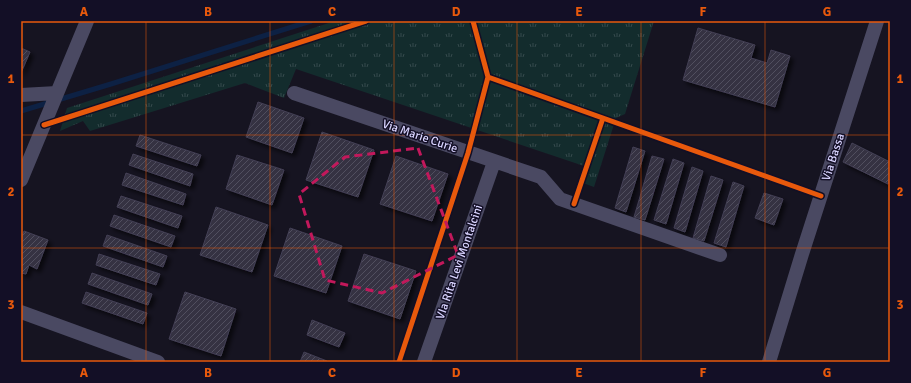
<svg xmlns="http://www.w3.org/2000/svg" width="911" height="383" viewBox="0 0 911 383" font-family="Signika,sans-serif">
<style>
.grass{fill:url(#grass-tufts)}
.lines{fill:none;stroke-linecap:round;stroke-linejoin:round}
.stream{stroke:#0d2144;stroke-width:5}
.building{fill:url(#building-hatch);stroke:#433f54;filter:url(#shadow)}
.street{stroke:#4a4962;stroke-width:14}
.cycleway-casing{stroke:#130f26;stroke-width:8}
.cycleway{stroke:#e8590c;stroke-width:5}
.marked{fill:none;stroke:#c2185b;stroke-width:3;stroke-dasharray:8 5;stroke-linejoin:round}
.grid{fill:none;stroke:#e8590c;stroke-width:1;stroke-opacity:0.55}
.labels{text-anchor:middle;stroke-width:3;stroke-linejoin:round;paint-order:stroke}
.street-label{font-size:12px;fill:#d9d4ff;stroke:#130f26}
.neatline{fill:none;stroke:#e8590c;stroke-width:1.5}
.grid-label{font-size:13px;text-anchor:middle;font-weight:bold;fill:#e8590c}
</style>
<defs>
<pattern id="grass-tufts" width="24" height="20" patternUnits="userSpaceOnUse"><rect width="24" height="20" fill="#132c2d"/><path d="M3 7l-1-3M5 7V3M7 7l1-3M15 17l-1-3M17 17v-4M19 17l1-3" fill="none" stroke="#354a4c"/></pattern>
<pattern id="building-hatch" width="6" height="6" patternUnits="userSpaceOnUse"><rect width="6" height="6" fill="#343243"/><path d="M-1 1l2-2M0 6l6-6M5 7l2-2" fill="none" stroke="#514f5f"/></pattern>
<filter id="shadow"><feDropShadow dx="3.5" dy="3.5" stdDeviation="2" flood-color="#0009"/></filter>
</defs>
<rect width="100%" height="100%" fill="#161421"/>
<path class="grass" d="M 335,21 L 654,21 L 625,114 L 616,118 L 594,187 L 583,183 L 589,168 L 584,166 L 296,69 L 284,98 L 245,83 L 90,131 L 83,121 L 60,131 L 67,108 Z"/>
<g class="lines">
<path class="stream" d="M 21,111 L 111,84 L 311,21"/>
</g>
<path class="building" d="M 698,28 L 755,45 L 751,58 L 767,63 L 771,50 L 790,56 L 775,107 L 683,80 Z
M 21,48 L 30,52 L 21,73 Z
M 258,102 L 304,118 L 292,153 L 246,137 Z
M 322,132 L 374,150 L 358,197 L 306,180 Z
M 140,135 L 201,155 L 197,166 L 136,146 Z
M 852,143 L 890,162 L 890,180 L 888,184 L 843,162 Z
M 633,147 L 645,151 L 626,212 L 615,208 Z
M 133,154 L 193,174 L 190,186 L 129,165 Z
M 237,155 L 284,170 L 272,205 L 226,189 Z
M 396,156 L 448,174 L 432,221 L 380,204 Z
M 652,156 L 664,159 L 645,220 L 634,217 Z
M 673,159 L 684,163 L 666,224 L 654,220 Z
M 692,167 L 703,171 L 685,232 L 674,228 Z
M 126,173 L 186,194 L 183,205 L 122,185 Z
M 711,176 L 723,180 L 704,241 L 693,238 Z
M 733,182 L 744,186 L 726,247 L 714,243 Z
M 764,193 L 783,199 L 774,225 L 755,218 Z
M 121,196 L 182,216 L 178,228 L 117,207 Z
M 216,207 L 268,225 L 252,272 L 200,255 Z
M 114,215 L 175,236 L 171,247 L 110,226 Z
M 290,228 L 342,246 L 326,293 L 274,276 Z
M 24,231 L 48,240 L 37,269 L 29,265 L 26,274 L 21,273 L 21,239 Z
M 107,235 L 167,256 L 163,267 L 103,246 Z
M 99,254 L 160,274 L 156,285 L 96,265 Z
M 364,254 L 416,271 L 400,319 L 348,301 Z
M 92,273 L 152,294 L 148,305 L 88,284 Z
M 86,292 L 147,313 L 143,324 L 82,303 Z
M 185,292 L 236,309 L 221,356 L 169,339 Z
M 312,320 L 345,333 L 339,347 L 307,335 Z
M 304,352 L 327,361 L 326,362 L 300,362 Z"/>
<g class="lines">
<path class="street" d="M 294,93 L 541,177 L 560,199 L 720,255
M 21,95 L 57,93
M 21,180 L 87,21
M 21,312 L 158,362
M 424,362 L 494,162
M 769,362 L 802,254 L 877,21"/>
<g class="cycleway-casing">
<path id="cycleway" d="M 488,77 L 821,196
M 44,125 L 366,21
M 574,204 L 603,118
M 399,362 L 468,153 L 488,77 L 473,21"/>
</g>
<use href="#cycleway" class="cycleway"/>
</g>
<path class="marked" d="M 418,148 L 458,255 L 382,293 L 325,280 L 299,194 L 345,157 Z"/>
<path class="grid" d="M 146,21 L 146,362M 270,21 L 270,362M 394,21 L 394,362M 517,21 L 517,362M 641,21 L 641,362M 765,21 L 765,362M 21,135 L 890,135M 21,248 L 890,248"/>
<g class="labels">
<g class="street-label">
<text transform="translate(420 136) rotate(19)" y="4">Via Marie Curie</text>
<text transform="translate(833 157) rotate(-72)" y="4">Via Bassa</text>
<text transform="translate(459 262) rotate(-71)" y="4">VIa Rita Levi Montalcini</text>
</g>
</g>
<rect width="911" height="383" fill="none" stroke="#130f26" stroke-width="44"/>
<rect x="22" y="22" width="867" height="339" class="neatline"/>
<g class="grid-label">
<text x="84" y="16">A</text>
<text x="208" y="16">B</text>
<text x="332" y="16">C</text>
<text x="456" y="16">D</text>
<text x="579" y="16">E</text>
<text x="703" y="16">F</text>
<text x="827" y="16">G</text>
<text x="11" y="83">1</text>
<text x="900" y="83">1</text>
<text x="11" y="196">2</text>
<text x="900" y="196">2</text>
<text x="11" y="309">3</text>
<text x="900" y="309">3</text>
<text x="84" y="377">A</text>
<text x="208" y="377">B</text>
<text x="332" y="377">C</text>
<text x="456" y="377">D</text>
<text x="579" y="377">E</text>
<text x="703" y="377">F</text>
<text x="827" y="377">G</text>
</g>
</svg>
